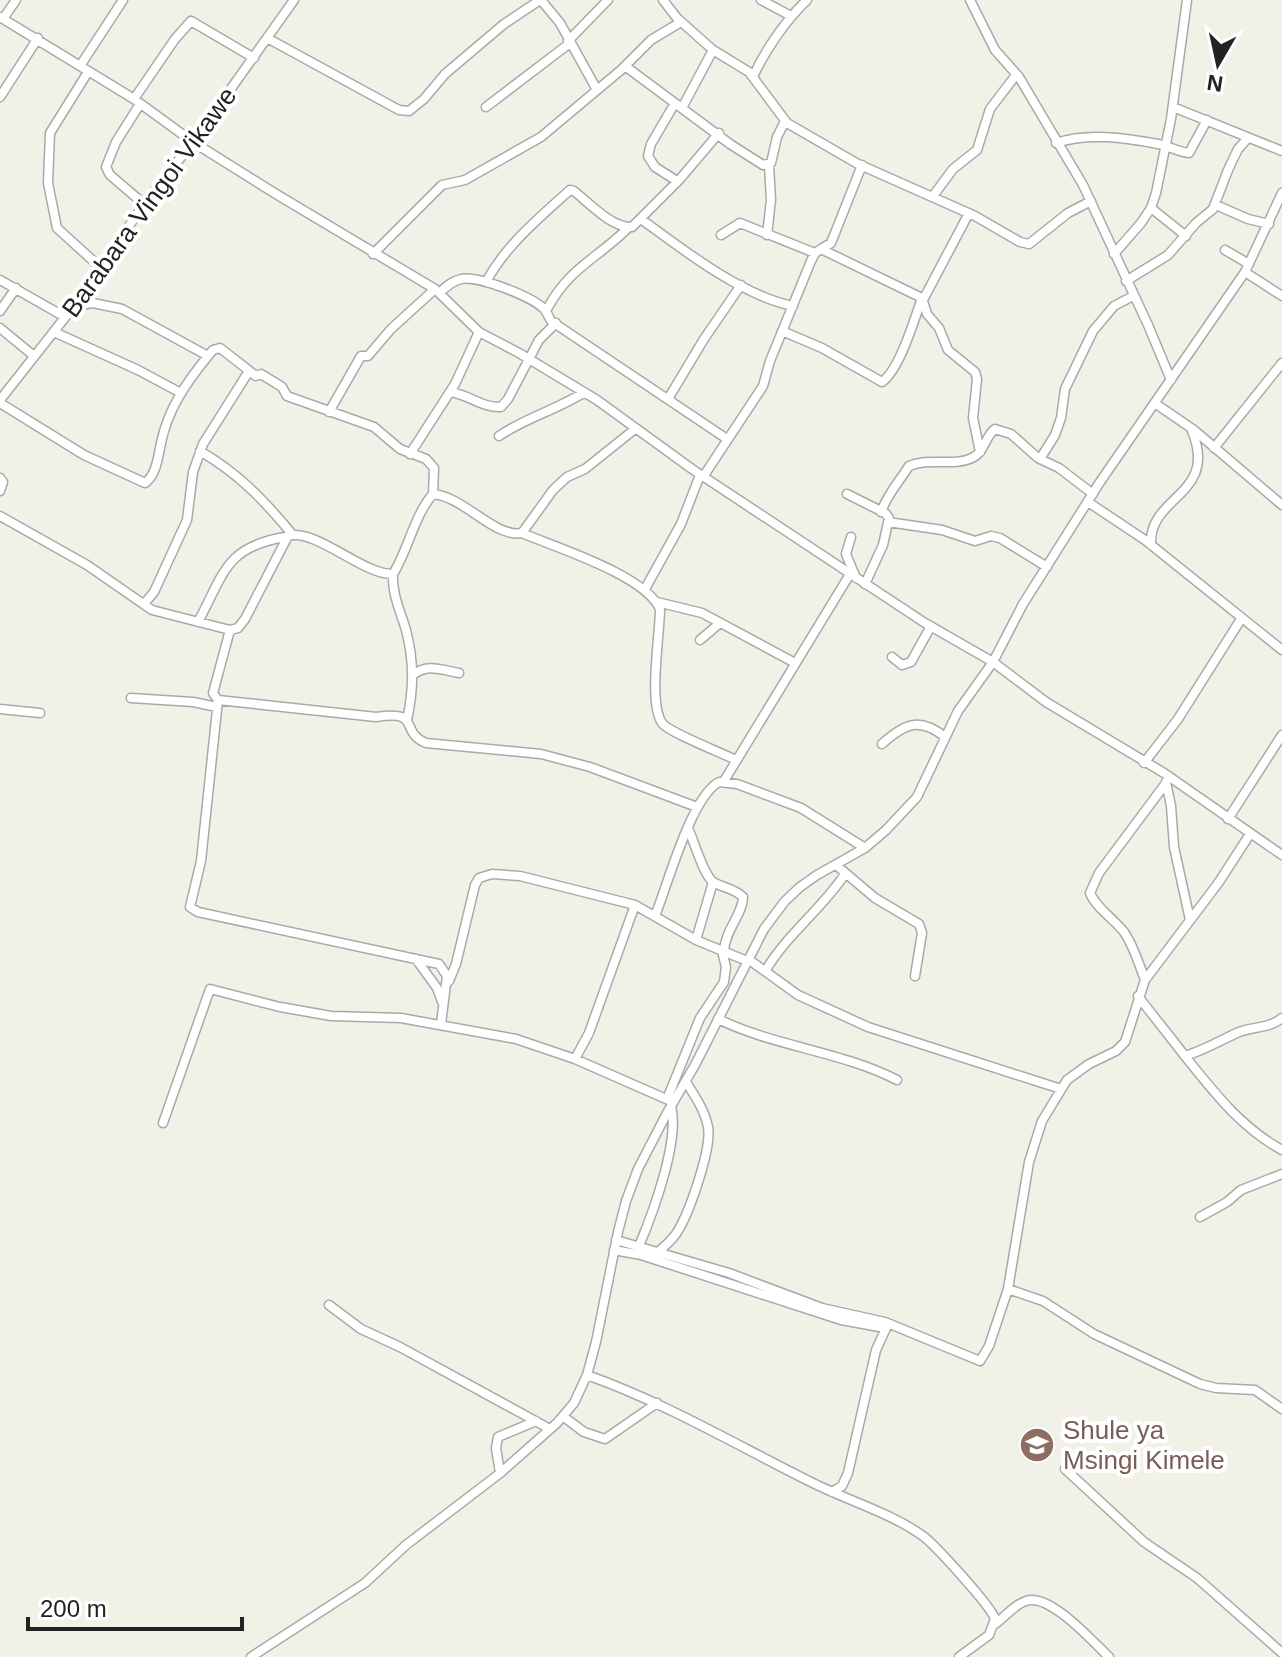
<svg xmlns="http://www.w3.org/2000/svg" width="1282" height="1657" viewBox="0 0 1282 1657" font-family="Arial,sans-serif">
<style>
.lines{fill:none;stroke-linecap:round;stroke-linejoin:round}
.minor-casing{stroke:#a9a9a9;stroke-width:11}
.minor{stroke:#fff;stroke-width:8}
.labels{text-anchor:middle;stroke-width:8;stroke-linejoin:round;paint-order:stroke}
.street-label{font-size:26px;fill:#222;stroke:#fff}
.education-label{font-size:26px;fill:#785e54;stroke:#fff;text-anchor:start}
</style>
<rect width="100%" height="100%" fill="#f2f1e8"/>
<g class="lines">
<g class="minor-casing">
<path id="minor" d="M 541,0 L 560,23 L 597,90
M 663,0 L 677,18 L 713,50 L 749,72 L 787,123 L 858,164 L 975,216 L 1020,242 L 1029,244 L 1068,213 L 1091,201
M 761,0 L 791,16
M 970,0 L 995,50 L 1019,77 L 1083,185 L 1148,325 L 1171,380
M 0,17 L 134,99 L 193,142 L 276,194 L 435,289 L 479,332 L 519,353 L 597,400 L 692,469 L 925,623 L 993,662 L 1046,702 L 1164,773 L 1282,855
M 3,19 L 16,0
M 267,38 L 399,110 L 409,111 L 424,99 L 445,74 L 504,24 L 540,0
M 568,41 L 608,0
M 80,66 L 123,0
M 625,66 L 730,144 L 763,165 L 771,163 L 777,137 L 785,121
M 88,72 L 50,133 L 48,183 L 57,228 L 101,268
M 753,77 C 765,50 786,20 807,0
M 0,97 L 38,38
M 134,99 L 175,39 L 191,21 L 254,58
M 675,103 L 651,144 L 648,156 L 655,167 L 677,181
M 140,104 L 116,142 L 106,167 L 110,175 L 144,204
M 486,107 L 570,43
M 1173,107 L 1282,151
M 682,108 L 713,50
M 1056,143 C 1088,132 1126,138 1158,144 C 1169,146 1178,152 1189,153 L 1207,120
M 933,196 L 953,169 L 977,150 L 990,109 L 1016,75
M 1216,205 L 1248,219 L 1269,224
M 1151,208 L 1186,236
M 641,219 C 682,249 742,296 793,306
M 721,235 L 740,223 L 815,253
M 767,235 L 771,200 L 769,165
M 821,249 L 922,298 L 927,314 L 939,328 L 948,350 L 975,372 L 977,379 L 973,418 L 980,452
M 1225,250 L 1249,264
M 373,254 L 442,185 L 465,180 L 541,137 L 621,70 L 651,40 L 681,22
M 1114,254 L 1141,223 L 1151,208 L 1156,193 L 1171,119 L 1187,0
M 1245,272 L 1282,296
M 0,280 L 65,317
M 1126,281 L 1168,255 L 1196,223 L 1213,209 L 1228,170 L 1238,149 L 1248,138
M 486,282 C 506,245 539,218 570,190 L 574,191 C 589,203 612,228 632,227 L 680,179 L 719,133
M 439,293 C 446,287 452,281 461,279 C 477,275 534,297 545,310 C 547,313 549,317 551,321 L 727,439
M 923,300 L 969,213
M 74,306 L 93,303 L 122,309 L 208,356
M 0,311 L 16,288
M 546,311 C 569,267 596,260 628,228
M 0,328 L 34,356
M 782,331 L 822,348 L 882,382 C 900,369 914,320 922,298
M 54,332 L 138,370 L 181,393
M 450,392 C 468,394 482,408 501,407 L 508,399 L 539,340 L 556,323
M 668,399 L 704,339 L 741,285
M 0,400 L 74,306 L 144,204 L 193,142 L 294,0
M 0,403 L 84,455 L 145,483 C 157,474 158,456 161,443 C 168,409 186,383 208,356 L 213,350 L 220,348 L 256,376 L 261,374 L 282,387 L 287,396 L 374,427 L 400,449 L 426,459 L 434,468 L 433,494
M 1156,404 L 1194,430 L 1282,505
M 329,412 L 361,356 L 368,356 L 391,329 L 435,289
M 499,436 C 525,418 556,410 583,393
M 1214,448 L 1282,363
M 200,451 C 239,474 263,499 292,534
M 410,454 L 455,384 L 479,332
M 1040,459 L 1055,435 L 1061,418 L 1065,389 L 1093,331 L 1114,306 L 1133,296
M 703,477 L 763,386 L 770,361 L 811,261 L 815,253 L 831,243 L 862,165
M 0,478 L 3,482 L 0,491
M 847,494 L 885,513 L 889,518 L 883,545 L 865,584
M 1088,502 L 1145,540 L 1282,650
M 881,512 C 888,493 899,482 909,466 C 929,457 953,467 972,458 C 985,452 985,436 995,429 L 1011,434 L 1038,458 L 1059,468 L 1093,494
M 0,516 L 87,565 L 152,610 L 230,630 L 238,628 L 245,619 L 288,536 C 316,528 363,575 393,574 C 408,550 415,514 433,494 C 465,497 494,538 522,533 L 553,490 L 567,477 L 585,469 L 635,429
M 888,522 L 942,530 L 975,541 L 991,536 L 1000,538 L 1047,567
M 522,533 C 557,548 645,575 660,609 C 660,635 648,702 662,723 C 668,732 722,753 736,760
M 851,537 L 846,554 L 856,578
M 1151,545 C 1148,495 1219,496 1192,431
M 393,574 C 392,595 400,610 406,630 C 414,661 414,688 407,720
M 645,589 L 681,524 L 700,475
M 657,602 L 702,613 L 795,663
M 144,604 L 154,592 L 187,520 L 193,472 L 203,444 L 249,371
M 198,622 C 224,574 225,547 285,537
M 230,630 L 213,693 L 218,700 L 376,717 C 423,710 398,731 426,743 L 541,754 L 590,767 L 697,807
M 700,640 L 720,623
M 892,657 L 902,665 L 911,662 L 931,626
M 413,675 C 427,663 442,670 459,673
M 131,698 L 193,702 L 217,707
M 218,700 L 201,861 L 190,907 L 198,912 L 439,964 L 447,976 L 441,1024
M 0,709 L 40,713
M 882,744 C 905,723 920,717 945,737
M 1144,763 L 1178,719 L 1241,619
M 724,781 L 850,574
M 1166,782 L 1171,806 L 1174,847 L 1190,920
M 1228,819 L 1282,735
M 688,828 C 694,841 703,874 713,882 C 723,888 734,888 743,897 C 743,914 725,930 724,951
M 836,865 L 875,898 L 919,924 L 922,933 L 915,976
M 655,916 C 668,884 691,797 719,782 L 737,784 L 801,808 L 865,848
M 696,940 L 713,882
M 416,959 L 437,988 L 442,1002
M 748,959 L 798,995 L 868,1027 L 1061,1089
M 766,970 C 787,934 822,909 845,874
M 1145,980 C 1139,965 1134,946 1124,932 C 1114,919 1096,908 1090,893 L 1099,873 L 1166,783
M 449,981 L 456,964 L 475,885 L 479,878 L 492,874 L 520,876 L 635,905 L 696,940 L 747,961
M 1138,996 C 1153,1016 1169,1035 1184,1055 C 1213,1091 1240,1127 1282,1150
M 718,1019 C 776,1047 840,1051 897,1080
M 1185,1056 C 1205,1050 1221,1040 1239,1032 C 1255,1026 1268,1029 1282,1018
M 575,1059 L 589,1033 L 635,905
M 667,1099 L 700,1018 L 724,982 L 726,967 L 722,951
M 163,1123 L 210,989 L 280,1007 L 331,1016 L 401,1018 L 516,1039 L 575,1059 L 673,1102
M 1200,1217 L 1227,1202 L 1241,1190 L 1282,1174
M 616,1240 L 729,1273 L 822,1308 L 885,1322 L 980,1361 L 989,1346 L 1008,1289 L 1029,1162 L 1042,1121 L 1067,1080 L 1089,1064 L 1116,1051 L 1125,1042 L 1145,980 L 1219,882 L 1250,834
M 639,1246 C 653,1213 680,1140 671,1106
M 614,1250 L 641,1255 L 841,1320 L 885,1328
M 658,1252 C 666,1245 674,1239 679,1229 C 690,1210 712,1148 708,1127 C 705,1111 695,1096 686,1082
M 1008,1289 L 1043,1301 L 1094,1334 L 1200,1384 L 1216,1388 L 1255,1390 L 1282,1409
M 329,1305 L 361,1329 L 400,1347 L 550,1429
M 587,1375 C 666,1403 738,1446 813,1483 C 849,1501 891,1513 923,1536 C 935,1545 991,1606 995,1619 L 989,1635 L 959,1657
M 564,1417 L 584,1432 L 605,1439 L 657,1403
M 1065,1469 L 1144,1542 L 1197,1578 L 1282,1653
M 500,1473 L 496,1448 L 498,1437 L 536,1421
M 832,1492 L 842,1486 L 848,1473 L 876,1350 L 887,1326
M 995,1624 C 1005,1617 1015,1604 1026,1601 C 1049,1592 1093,1642 1109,1657
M 251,1657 L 365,1583 L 406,1545 L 499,1474 L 557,1423 L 574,1403 L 587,1375 L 596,1342 L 618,1232 L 626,1201 L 638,1169 L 667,1113 L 695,1065 L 764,929 L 785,901 L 800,887 L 817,875 L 865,848 L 886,830 L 917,797 L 958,711 L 993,662 L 1023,604 L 1100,482 L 1245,272 L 1282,193"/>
</g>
<use href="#minor" class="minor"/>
</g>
<defs>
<g id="school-disc" transform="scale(1.8)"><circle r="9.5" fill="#8d6e63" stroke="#fff"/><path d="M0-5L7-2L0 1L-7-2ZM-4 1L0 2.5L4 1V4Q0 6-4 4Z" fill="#fff"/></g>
</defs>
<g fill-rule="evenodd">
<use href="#school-disc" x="1037" y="1445"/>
</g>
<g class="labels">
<g class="street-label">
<text transform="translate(149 202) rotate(-54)" y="9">Barabara Vingoi Vikawe</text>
</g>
<g class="education-label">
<text x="1063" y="1439">Shule ya<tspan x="1063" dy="30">Msingi Kimele</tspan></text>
</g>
</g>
<g transform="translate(1218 64) rotate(189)" stroke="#ffffff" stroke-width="6" paint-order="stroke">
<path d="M0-6L14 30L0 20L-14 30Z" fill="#222222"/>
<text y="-12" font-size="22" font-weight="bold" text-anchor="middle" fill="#222222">N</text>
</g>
<path d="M28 1617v12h214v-12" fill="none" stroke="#222222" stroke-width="4"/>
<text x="40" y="1617" font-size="24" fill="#222222" stroke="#ffffff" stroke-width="6" paint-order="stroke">200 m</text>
</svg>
